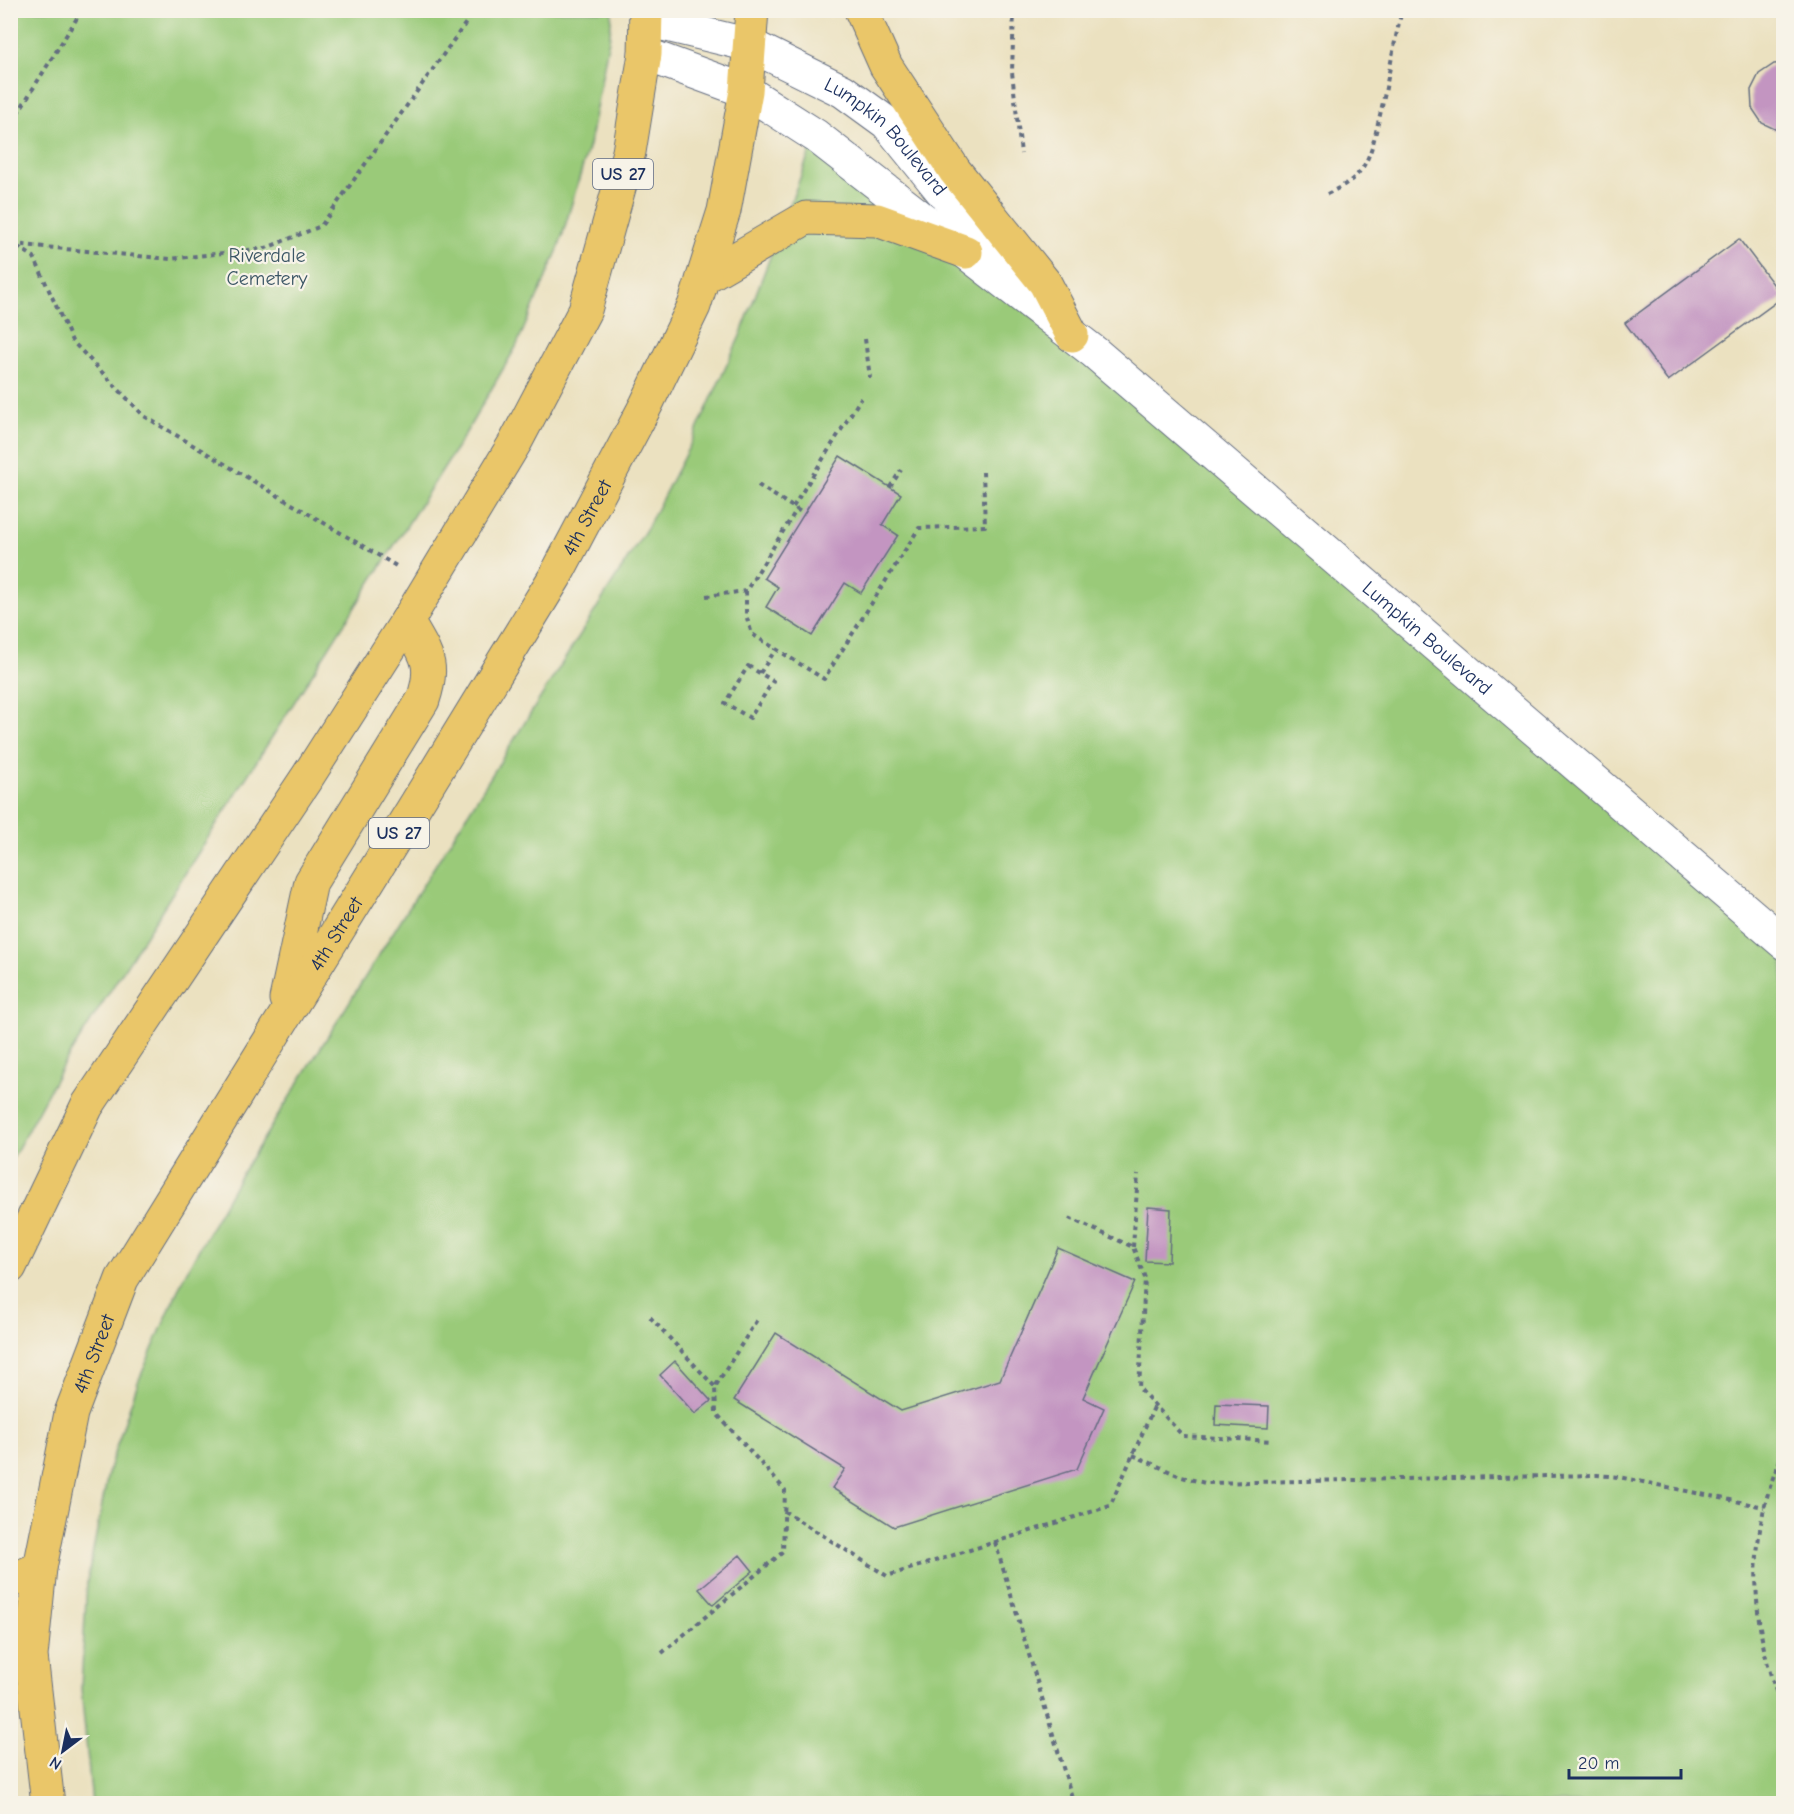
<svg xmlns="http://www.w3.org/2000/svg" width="1794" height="1814" viewBox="0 0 1794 1814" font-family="'Comic Neue',sans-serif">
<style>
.green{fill:#9aca79;stroke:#5a7c6c;stroke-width:1.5}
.building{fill:#c395c1}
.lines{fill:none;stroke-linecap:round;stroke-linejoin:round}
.minor-casing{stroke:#646d80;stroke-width:35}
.major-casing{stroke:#646d80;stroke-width:35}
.highway-casing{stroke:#646d80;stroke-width:35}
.path{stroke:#646d80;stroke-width:4;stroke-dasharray:4.5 4.5;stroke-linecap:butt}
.minor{stroke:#fff;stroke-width:33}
.major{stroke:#eac669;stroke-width:33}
.highway{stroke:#eac669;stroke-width:33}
.labels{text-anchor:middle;stroke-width:4.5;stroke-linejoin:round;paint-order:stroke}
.shield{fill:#f7f3e8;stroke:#5d6a87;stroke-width:1.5}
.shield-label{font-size:18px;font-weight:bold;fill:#1b2f5e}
.street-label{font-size:20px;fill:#1b2f5e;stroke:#f7f3e8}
.park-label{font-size:20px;fill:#3b5665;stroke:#f7f3e8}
</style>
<rect width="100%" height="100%" fill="#f7f3e8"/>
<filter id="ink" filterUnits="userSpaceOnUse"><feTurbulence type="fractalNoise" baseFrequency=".0167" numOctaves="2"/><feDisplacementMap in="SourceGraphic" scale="12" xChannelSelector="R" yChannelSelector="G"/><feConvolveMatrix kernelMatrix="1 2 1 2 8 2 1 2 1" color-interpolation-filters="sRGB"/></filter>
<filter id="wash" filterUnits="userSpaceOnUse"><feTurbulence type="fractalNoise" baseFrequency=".008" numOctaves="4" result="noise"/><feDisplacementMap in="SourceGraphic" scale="24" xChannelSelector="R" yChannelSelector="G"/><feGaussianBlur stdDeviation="1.35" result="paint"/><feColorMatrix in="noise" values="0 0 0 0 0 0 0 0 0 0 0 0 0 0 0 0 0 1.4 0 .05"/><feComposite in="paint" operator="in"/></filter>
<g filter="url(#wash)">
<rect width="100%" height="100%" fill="#ebe1c0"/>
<path class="green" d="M 11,10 L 612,11 L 610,34 L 589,145 L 559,247 L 516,347 L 464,436 L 63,1065 L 11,1161 Z
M 816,136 L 1783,943 L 1783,1803 L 92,1804 L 81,1688 L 87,1581 L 109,1469 L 138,1382 L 184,1276 L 237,1181 L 647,528 L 691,443 L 740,336 Z"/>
<g id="blocks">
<path class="building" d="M 1784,63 L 1784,130 L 1779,131 L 1762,123 L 1752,108 L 1751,90 L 1759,74 L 1774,64 Z
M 1739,239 L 1783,297 L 1668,381 L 1625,323 Z
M 840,456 L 901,494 L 882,525 L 898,535 L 861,593 L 845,583 L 812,636 L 766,607 L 778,587 L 764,578 Z
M 1148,1207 L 1171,1209 L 1169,1262 L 1145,1261 Z
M 1058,1248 L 1135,1282 L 1083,1398 L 1104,1408 L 1077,1469 L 894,1527 L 832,1488 L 845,1469 L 734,1400 L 776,1333 L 901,1411 L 1000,1380 Z
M 675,1361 L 711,1401 L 695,1414 L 660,1375 Z
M 1216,1404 L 1269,1406 L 1268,1428 L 1215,1425 Z
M 740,1555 L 753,1571 L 713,1605 L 699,1589 Z"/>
</g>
</g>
<g filter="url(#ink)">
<use href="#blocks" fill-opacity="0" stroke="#646d80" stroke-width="1.5"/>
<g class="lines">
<g class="minor-casing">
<g id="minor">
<path id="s1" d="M 646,20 L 750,45 L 843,91 L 887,123 L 942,191 L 1013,269"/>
<path id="s2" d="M 645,54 L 746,91 L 816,136 L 1094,352 L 1784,943"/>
</g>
</g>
<g class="major-casing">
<path id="major" d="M 10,1581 L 40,1568"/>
</g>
<g class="highway-casing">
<g id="highway">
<path d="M 861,10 L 886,66 L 955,171 L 1045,283 L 1072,335"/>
<path d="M 703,278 L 806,218 L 877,220 L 966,252"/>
<path d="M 286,999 L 311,882 L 423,700 C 436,662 425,654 407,621"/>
<path d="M 10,1267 L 87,1106 L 308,776 L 414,610 L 516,441 L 585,310 L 629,152 L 645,54 L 646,10"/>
<path id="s3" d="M 48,1804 L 31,1656 L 40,1568 L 71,1413 L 122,1279 L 413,809 L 555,577 L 646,405 L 694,306 L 724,211 L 746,91 L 752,10"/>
</g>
</g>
<path class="path" d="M 1014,10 L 1012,72 L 1021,154
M 10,119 L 19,111 L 82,10
M 1327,194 C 1341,187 1354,181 1363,167 C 1372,153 1375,135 1379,119 C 1388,83 1393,46 1402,10
M 10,242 L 34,257 L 72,341 L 144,416 L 398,567
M 13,244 L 170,259 L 266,248 L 321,226 L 475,10
M 865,339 L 870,378
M 758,485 L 804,514
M 890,487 L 901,470
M 793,507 L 861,398
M 746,591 L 746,615 L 752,634 L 824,679 L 919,528 L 985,526 L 983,472
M 706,596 L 746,591 L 797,509
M 748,666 L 773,681 L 750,718 L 725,703 Z
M 760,673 L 776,649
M 1069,1218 L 1133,1247 L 1145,1278 L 1139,1388 L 1183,1436 L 1271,1441
M 1133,1247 L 1138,1174
M 650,1317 L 715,1387
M 1784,1451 C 1745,1534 1749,1628 1784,1712
M 1133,1455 L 1182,1477 L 1205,1483 L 1597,1475 L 1619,1477 L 1764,1507
M 784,1511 L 887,1576 L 1110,1506 L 1155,1405
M 995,1542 L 1074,1804
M 662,1653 L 783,1552 L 785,1490 L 716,1413 L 715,1387 L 758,1318"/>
<use href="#minor" class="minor"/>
<use href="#major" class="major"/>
<use href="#highway" class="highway"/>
</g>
</g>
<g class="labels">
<g class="shield">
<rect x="593" y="159" width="60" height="30" rx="4.5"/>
<rect x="369" y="818" width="60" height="30" rx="4.5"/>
</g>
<g class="shield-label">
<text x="623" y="180">US 27</text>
<text x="399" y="839">US 27</text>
</g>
<g class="street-label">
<text dy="7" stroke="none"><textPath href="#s1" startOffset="273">Lumpkin Boulevard</textPath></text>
<text dy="7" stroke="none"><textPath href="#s3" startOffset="1431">4th Street</textPath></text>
<text dy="7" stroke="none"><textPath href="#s2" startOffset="982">Lumpkin Boulevard</textPath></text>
<text dy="7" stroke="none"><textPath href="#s3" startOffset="945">4th Street</textPath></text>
<text dy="7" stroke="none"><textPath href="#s3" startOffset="459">4th Street</textPath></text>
</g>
<g class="park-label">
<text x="267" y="262">Riverdale<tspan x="267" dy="23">Cemetery</tspan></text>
</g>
</g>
<rect width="1794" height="1814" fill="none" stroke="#f7f3e8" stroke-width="36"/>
<g transform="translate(63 1751) rotate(212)" stroke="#f7f3e8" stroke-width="4.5" paint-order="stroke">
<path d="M0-4.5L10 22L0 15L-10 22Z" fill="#1b2f5e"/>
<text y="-9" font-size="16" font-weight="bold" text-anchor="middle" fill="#1b2f5e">N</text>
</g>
<path d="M1569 1769v9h112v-9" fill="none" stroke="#1b2f5e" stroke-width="3"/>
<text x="1578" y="1769" font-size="18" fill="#1b2f5e" stroke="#f7f3e8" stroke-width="4.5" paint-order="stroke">20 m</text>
</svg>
